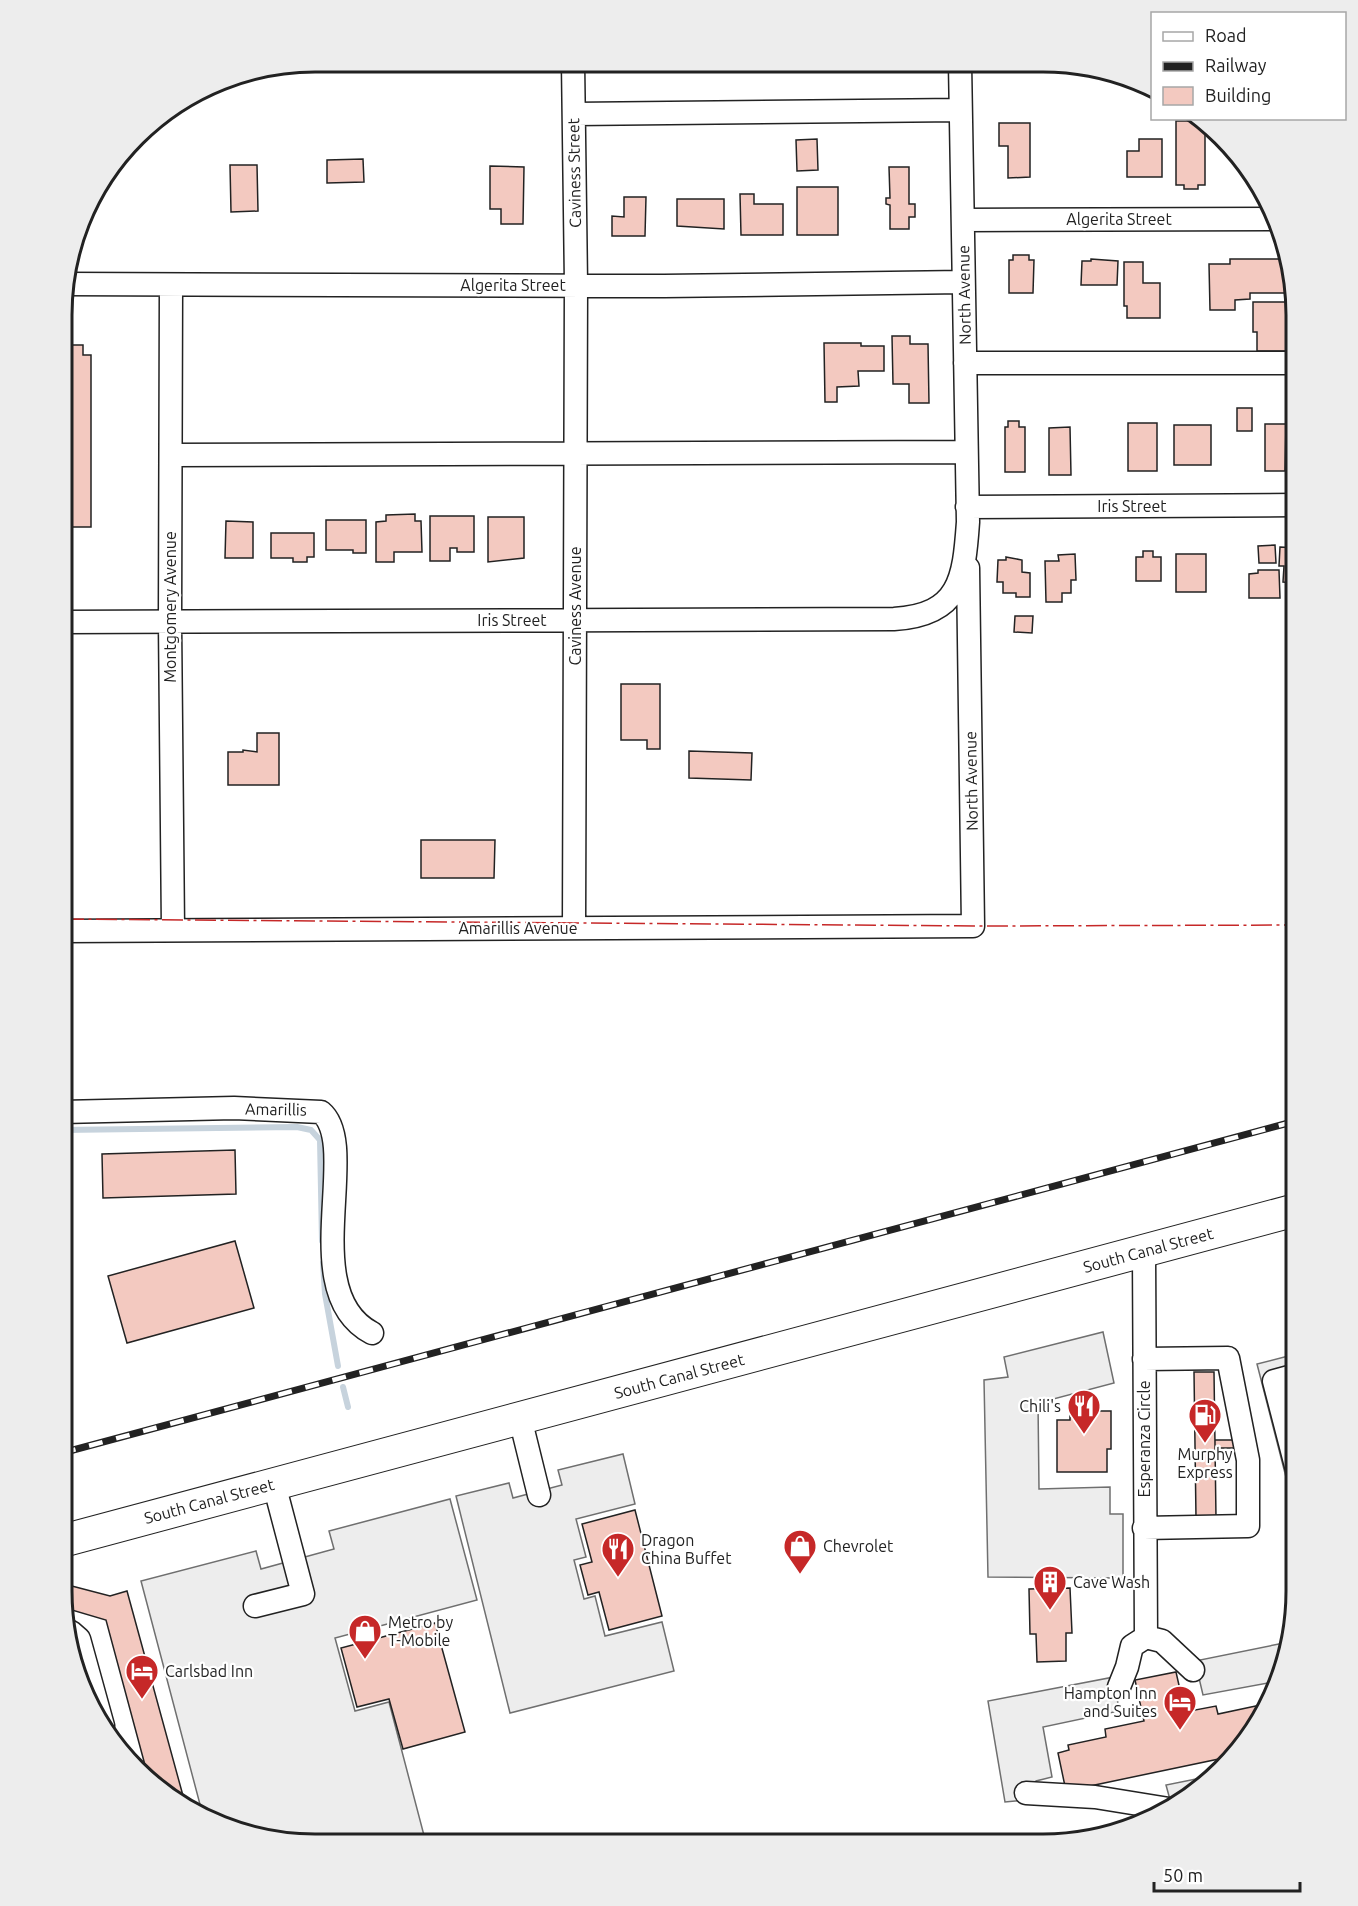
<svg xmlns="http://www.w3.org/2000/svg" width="1358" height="1906" viewBox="0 0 1358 1906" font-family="Ubuntu,sans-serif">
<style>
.parking{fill:#ededed;stroke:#6f6f6f;stroke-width:1.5}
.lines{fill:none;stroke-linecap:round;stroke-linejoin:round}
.stream{stroke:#c7d3dd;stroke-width:6}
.building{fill:#f3c9c0;stroke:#222;stroke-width:1.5}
.minor-casing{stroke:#222;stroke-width:25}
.highway-casing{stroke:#222;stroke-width:34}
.minor{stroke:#fff;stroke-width:22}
.highway{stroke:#fff;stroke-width:32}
.rail-casing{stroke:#222;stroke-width:7}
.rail{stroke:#fff;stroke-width:4.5;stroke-dasharray:14;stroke-linecap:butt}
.power{stroke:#c62828;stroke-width:1.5;stroke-dasharray:21 4.5 3 4.5;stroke-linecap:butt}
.labels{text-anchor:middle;stroke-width:4.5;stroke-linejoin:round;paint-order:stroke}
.street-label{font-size:16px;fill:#222;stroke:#fff}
.poi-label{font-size:16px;fill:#222;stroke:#fff;text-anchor:start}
.rim{fill:none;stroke:#222;stroke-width:3}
</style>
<rect width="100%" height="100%" fill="#fff"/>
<path class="parking" d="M 1103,1332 L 1114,1383 L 1038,1403 L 1039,1489 L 1110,1487 L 1110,1514 L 1123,1514 L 1123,1578 L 988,1577 L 984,1380 L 1008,1377 L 1004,1357 Z
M 1296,1354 L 1296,1516 L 1257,1364 Z
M 623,1454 L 635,1504 L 576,1519 L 586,1557 L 574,1560 L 584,1599 L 595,1596 L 605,1636 L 662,1622 L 674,1671 L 510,1713 L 456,1496 L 509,1483 L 513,1498 L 562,1485 L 558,1470 Z
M 450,1499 L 477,1600 L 335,1638 L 355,1711 L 389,1702 L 426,1843 L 282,1842 L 202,1812 L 141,1581 L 256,1551 L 261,1569 L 334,1549 L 329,1531 Z
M 1289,1642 L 1279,1681 L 1203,1695 L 1195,1661 Z
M 1114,1677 L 1119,1711 L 1043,1727 L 1052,1777 L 1036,1781 L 1024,1800 L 1005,1802 L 988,1701 Z
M 1216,1775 L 1210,1782 L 1172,1807 L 1166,1785 Z"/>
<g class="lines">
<path class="stream" d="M 62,1130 L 297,1127 L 311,1130 L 320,1140 L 322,1241
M 323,1263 L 325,1294 L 338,1366
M 343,1387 L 348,1407"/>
</g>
<path class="building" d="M 493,62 L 517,62 L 517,69 L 493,69 Z
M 1041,64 L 1067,64 L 1067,69 L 1041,69 Z
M 1176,121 L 1203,121 L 1205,123 L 1205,185 L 1198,185 L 1198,189 L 1184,189 L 1184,185 L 1176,185 Z
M 999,123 L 1030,123 L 1030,177 L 1008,178 L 1008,146 L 999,146 Z
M 817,139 L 818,170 L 797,171 L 796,140 Z
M 1139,139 L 1162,139 L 1162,177 L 1127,177 L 1127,151 L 1139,151 Z
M 363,159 L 364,182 L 327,183 L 327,160 Z
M 230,165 L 257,165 L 258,211 L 231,212 Z
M 490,166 L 524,167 L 523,224 L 501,224 L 501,209 L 490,209 Z
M 889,167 L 909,167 L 909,204 L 915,204 L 915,217 L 909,217 L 909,229 L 890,229 L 890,205 L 886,204 L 886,198 L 890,198 Z
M 797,187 L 838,187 L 838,235 L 797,235 Z
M 740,194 L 754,194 L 754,204 L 783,204 L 783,235 L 741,235 Z
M 624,197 L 646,197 L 645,236 L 612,236 L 612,216 L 624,217 Z
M 677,199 L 724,199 L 724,229 L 677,226 Z
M 1013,255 L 1029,255 L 1029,260 L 1034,260 L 1033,293 L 1009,293 L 1009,260 L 1013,260 Z
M 1091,259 L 1118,261 L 1117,285 L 1081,285 L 1082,261 L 1091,261 Z
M 1230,259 L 1283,259 L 1292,293 L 1250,293 L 1250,299 L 1235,300 L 1235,310 L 1210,310 L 1209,264 L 1230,264 Z
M 1124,262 L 1143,262 L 1143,283 L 1160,283 L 1160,318 L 1127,318 L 1127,306 L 1124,306 Z
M 1253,302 L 1287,302 L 1286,351 L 1257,351 L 1257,332 L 1253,332 Z
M 892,336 L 910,336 L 910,344 L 928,344 L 929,403 L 909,403 L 909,384 L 893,384 Z
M 824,343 L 861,343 L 861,346 L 884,346 L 884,371 L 858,371 L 859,386 L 837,387 L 837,402 L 825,402 Z
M 64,345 L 83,345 L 83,355 L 91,355 L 91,527 L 63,527 Z
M 1237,408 L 1252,408 L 1252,431 L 1237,431 Z
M 1008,421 L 1019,421 L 1019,427 L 1025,427 L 1025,472 L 1005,472 L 1005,427 L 1008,427 Z
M 1128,423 L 1157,423 L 1157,471 L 1128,471 Z
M 1265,424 L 1286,424 L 1285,471 L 1265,471 Z
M 1174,425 L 1211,425 L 1211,465 L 1174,465 Z
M 1070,427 L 1071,475 L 1049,475 L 1049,428 Z
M 415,514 L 415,521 L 421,521 L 422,552 L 394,552 L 394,562 L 376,562 L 376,522 L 386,521 L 386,515 Z
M 430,516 L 474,516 L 474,552 L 457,552 L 457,548 L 450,548 L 450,561 L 430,561 Z
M 488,517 L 524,517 L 524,558 L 488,562 Z
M 326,520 L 366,520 L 366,553 L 353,553 L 353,550 L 326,550 Z
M 226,521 L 253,522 L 253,558 L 225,558 Z
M 271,533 L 314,533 L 314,557 L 307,557 L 307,562 L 293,562 L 293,558 L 271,558 Z
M 1275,545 L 1276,563 L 1259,563 L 1258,546 Z
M 1280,547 L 1296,548 L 1296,583 L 1283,582 L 1284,566 L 1279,566 Z
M 1143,551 L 1153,551 L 1153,557 L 1161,557 L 1161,581 L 1136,581 L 1136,557 L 1143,557 Z
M 1075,554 L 1076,580 L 1071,580 L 1071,593 L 1062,593 L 1062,602 L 1046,602 L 1045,561 L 1059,561 L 1058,555 Z
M 1176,554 L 1206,554 L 1206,592 L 1176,592 Z
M 1006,557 L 1022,560 L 1022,572 L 1030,573 L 1030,597 L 1016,597 L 1016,593 L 1003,593 L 1003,582 L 997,582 L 998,560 L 1006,560 Z
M 1258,570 L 1279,570 L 1280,598 L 1249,598 L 1249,574 L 1258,573 Z
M 1015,616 L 1033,616 L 1032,633 L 1014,632 Z
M 621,684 L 660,684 L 660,749 L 647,749 L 647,740 L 621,740 Z
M 257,733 L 279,733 L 279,785 L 228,785 L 228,752 L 243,752 L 243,750 L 257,752 Z
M 689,751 L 752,753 L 751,780 L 689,778 Z
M 421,840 L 495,840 L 494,878 L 421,878 Z
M 235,1150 L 236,1194 L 103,1198 L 102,1154 Z
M 235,1241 L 254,1308 L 127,1343 L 108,1276 Z
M 1194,1372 L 1214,1372 L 1216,1518 L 1196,1518 Z
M 1070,1408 L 1082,1408 L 1082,1411 L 1111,1411 L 1111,1449 L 1107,1449 L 1107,1472 L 1057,1472 L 1057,1420 L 1070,1420 Z
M 1215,1440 L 1236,1440 L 1236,1448 L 1215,1448 Z
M 635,1510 L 662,1616 L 609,1630 L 599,1592 L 588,1595 L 580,1565 L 592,1562 L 582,1524 Z
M 68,1585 L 110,1596 L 127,1591 L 185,1803 L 174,1802 L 149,1780 L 106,1620 L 65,1608 L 64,1601 Z
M 1070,1588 L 1072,1633 L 1066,1633 L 1066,1661 L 1037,1662 L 1036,1634 L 1030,1634 L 1029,1589 Z
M 435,1623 L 465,1732 L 403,1749 L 389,1699 L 357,1707 L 341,1648 Z
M 1176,1672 L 1185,1712 L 1216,1706 L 1218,1714 L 1265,1704 L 1254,1732 L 1233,1756 L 1066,1791 L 1058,1753 L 1069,1750 L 1068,1745 L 1106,1737 L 1105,1729 L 1144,1721 L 1135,1680 Z"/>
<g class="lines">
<g class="minor-casing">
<path id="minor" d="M 573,62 L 576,284 L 574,928
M 574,114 L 960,110
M 963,220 L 1274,219
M 64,284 L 664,286 L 963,282
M 171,285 L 170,623 L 173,930
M 965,363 L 1296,363
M 171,455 L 966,452
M 967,507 L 1296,505
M 63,622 L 894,619 C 960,615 964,579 968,522 L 960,63
M 63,931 L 973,926 L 968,568
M 62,1112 L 234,1108 L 321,1112 C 362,1146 295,1293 372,1333
M 1144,1359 L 1228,1358 L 1248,1460 L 1248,1526 L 1144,1528
M 520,1418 L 539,1495
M 1296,1466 L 1274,1381 L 1296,1375
M 255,1606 L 303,1594 L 274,1484
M 71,1632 L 79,1639 L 103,1726
M 1146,1637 L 1162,1641 L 1193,1670
M 1119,1687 L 1127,1667 L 1132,1646 L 1146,1637 L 1144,1252
M 1026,1793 L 1095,1797 L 1169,1809"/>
</g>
<g class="highway-casing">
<path id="highway" d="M 62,1541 L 1296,1210"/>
</g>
<use href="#minor" class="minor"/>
<use href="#highway" class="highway"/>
<g class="rail-casing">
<path id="rail" d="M 62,1453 L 1296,1121"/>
</g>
<use href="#rail" class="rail"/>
<path class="power" d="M 63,919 L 989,926 L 1296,925"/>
</g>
<defs>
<g id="restaurant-pin" transform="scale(1.725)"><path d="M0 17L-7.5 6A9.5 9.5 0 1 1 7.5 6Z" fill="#c62828" stroke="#fff"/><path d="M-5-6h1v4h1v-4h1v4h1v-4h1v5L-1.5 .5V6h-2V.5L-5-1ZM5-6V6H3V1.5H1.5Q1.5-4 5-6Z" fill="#fff"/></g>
<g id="fuel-pin" transform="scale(1.725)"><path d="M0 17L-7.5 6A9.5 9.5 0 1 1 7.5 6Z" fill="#c62828" stroke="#fff"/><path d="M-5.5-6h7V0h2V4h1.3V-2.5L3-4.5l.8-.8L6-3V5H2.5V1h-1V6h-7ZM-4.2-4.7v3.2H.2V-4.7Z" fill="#fff"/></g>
<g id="shop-pin" transform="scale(1.725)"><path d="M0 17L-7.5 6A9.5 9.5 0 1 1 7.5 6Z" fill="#c62828" stroke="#fff"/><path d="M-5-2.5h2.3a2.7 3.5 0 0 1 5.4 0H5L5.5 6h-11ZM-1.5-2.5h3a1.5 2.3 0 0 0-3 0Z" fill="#fff"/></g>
<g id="building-pin" transform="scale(1.725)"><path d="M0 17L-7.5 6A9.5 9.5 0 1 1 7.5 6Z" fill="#c62828" stroke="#fff"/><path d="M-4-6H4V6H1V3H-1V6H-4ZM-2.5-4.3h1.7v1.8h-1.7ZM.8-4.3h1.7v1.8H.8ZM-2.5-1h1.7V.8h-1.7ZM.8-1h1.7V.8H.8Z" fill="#fff"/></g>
<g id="hotel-pin" transform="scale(1.725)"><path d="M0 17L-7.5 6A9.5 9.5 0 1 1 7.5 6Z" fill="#c62828" stroke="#fff"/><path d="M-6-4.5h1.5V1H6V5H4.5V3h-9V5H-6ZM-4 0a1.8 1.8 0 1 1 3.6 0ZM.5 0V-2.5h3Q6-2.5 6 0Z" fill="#fff"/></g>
</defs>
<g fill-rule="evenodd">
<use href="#restaurant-pin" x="1084" y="1406"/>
<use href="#fuel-pin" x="1205" y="1415"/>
<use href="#shop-pin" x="800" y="1546"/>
<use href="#restaurant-pin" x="618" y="1549"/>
<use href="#building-pin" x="1050" y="1582"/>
<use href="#shop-pin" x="365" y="1631"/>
<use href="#hotel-pin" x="142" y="1671"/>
<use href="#hotel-pin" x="1180" y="1702"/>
</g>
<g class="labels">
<g class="street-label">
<text transform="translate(574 173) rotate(-91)" y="6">Caviness Street</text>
<text x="1119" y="225">Algerita Street</text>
<text x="513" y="291">Algerita Street</text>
<text transform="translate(964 295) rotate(-91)" y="6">North Avenue</text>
<text x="1132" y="512">Iris Street</text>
<text transform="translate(575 606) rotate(-90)" y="6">Caviness Avenue</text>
<text transform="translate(170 607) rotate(-90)" y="6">Montgomery Avenue</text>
<text x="512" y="626">Iris Street</text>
<text transform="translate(971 781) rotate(-91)" y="6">North Avenue</text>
<text x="518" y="934">Amarillis Avenue</text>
<text transform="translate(276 1109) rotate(1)" y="6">Amarillis</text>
<text transform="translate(1148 1250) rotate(-15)" y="6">South Canal Street</text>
<text transform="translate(679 1376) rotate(-15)" y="6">South Canal Street</text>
<text transform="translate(1144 1439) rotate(-90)" y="6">Esperanza Circle</text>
<text transform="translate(209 1501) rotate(-15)" y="6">South Canal Street</text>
</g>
<g class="poi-label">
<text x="1061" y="1412" text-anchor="end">Chili's</text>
<text x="1205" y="1460" text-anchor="middle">Murphy<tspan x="1205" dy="18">Express</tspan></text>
<text x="641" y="1546">Dragon<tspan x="641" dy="18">China Buffet</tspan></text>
<text x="823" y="1552">Chevrolet</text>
<text x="1073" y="1588">Cave Wash</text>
<text x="388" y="1628">Metro by<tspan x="388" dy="18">T-Mobile</tspan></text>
<text x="165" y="1677">Carlsbad Inn</text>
<text x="1157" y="1699" text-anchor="end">Hampton Inn<tspan x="1157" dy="18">and Suites</tspan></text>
</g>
</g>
<path d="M0 0H1358V1906H0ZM315 72H1043A243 243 0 0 1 1286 315V1591A243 243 0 0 1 1043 1834H315A243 243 0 0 1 72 1591V315A243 243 0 0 1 315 72Z" fill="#ededed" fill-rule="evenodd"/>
<path class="rim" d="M315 72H1043A243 243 0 0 1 1286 315V1591A243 243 0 0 1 1043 1834H315A243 243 0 0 1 72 1591V315A243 243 0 0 1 315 72Z"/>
<rect x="1151" y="12" width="195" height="108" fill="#ffffff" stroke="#a7a7a7" stroke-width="1.5"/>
<rect x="1163" y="32" width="30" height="9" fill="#ffffff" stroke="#a7a7a7" stroke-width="1.5"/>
<text x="1205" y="42" font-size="18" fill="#222222">Road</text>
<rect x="1163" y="62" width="30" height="9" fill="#222222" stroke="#a7a7a7" stroke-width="1.5"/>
<text x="1205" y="72" font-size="18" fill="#222222">Railway</text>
<rect x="1163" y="87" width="30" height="18" fill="#f3c9c0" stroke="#a7a7a7" stroke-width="1.5"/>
<text x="1205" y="102" font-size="18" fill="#222222">Building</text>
<path d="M1154 1882v9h146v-9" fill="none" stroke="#222222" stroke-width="3"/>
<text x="1163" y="1882" font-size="18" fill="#222222" stroke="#ffffff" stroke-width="4.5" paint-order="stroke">50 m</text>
</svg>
